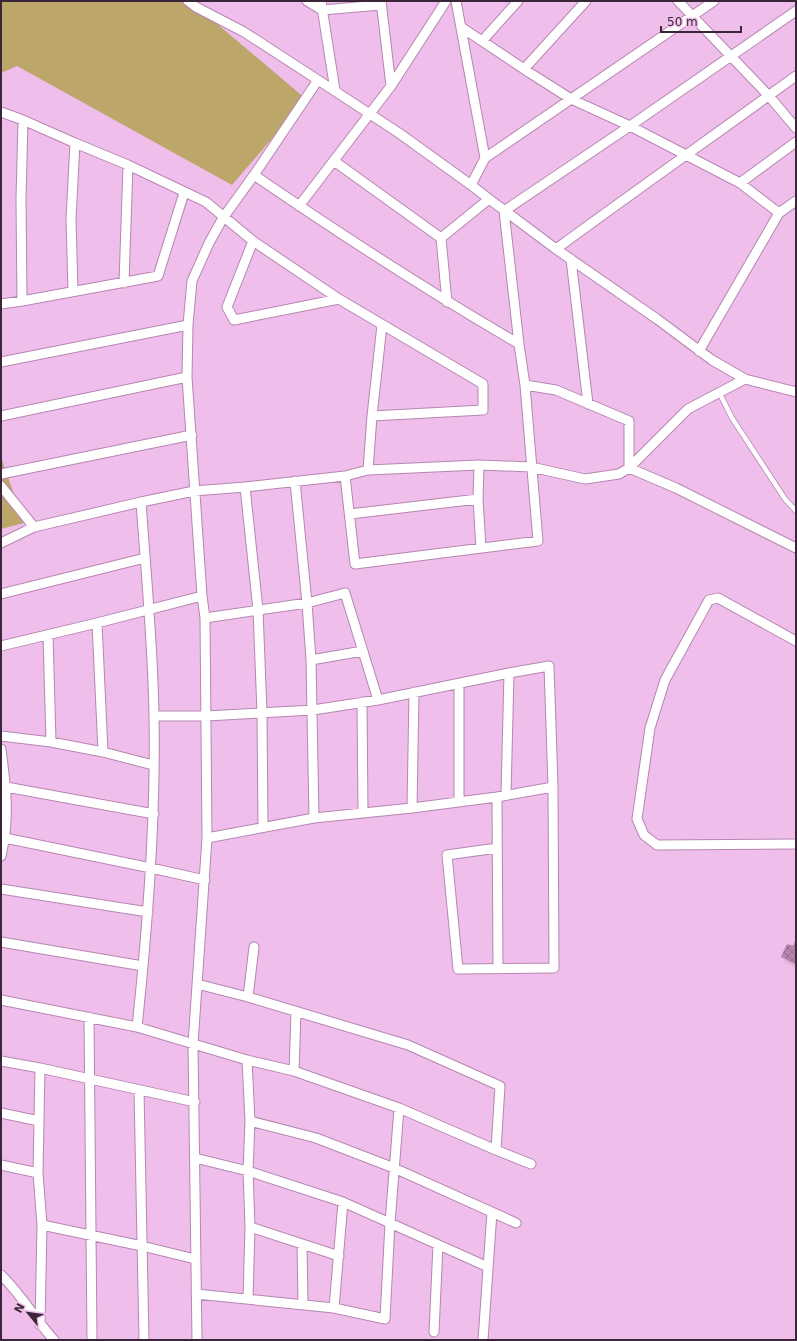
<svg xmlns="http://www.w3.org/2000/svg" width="797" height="1341" viewBox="0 0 797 1341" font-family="'DejaVu Sans',sans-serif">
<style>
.green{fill:#bca66a}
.building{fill:url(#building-cross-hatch);filter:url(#shadow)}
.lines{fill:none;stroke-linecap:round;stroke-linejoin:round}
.service-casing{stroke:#b686b1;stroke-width:6}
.minor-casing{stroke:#b686b1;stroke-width:11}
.service{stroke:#fff;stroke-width:4.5}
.minor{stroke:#fff;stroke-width:9}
</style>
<defs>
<pattern id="building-cross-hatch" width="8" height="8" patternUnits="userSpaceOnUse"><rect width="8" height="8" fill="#b485b0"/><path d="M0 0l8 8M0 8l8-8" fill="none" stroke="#936d90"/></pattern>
<filter id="shadow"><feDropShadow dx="4" dy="2.5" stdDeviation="2" flood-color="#0004"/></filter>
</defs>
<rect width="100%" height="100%" fill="#f0beeb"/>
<path class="green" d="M 1,1 L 190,1 L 306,99 L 232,185 L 17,66 L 1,73 Z
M 1,457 L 24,523 L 1,529 Z"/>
<path class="building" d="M 796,939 L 796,964 L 781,957 L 787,944 L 793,946 Z"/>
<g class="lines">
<g class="service-casing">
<path id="service" d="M 719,392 L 732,418 L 785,499 L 796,511"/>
</g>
<g class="minor-casing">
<path id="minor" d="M 188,1 L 196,7 L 244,32 L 318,80
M 307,1 L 322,10 L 381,5
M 321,1 L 335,90
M 381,1 L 391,86
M 456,1 L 485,158 L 471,185
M 678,1 L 769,96 L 796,128
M 461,27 L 530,73 L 571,99 L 630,126 L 740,183 L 779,213
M 482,41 L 518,1
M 524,69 L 586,1
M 1,112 L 23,120 L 75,143 L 128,165 L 206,202 L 253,241 L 339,299 L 483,384 L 483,410 L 372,416
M 485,158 L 714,1
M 334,161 L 441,238
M 254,175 C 340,234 428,291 519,344
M 740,183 L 796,142
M 299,206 L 391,86 L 446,1
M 253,241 L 227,307 L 234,320 L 339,299
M 556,249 C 635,191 716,134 796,76
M 571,259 L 588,404
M 124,283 L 128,165
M 73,291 L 71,219 L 75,143
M 22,301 L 21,199 L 23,120
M 447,302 L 441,238 L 489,199
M 1,304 L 22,301 L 158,276 L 184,193
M 382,325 L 372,416 L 368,470 L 479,465 L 531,467 L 585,479 L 619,474 L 629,468 L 688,409 L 745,379
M 699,351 L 779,213 L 796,201
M 1,362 L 188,325
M 525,385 L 556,390 L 629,421 L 629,468 L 676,488 L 796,548
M 1,416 L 187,377
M 368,470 L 345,476 L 355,564 L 538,541 L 525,385 L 519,344 L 504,211 L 630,126 L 796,11
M 1,474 L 192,435
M 295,481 L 307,603 L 311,660 L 314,818
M 1,486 L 34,527
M 245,487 L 258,610 L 262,713 L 263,827
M 478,499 L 481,548
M 350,514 L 478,499 L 479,465
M 1,543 L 34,527 L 141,502 L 194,491 L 245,487 L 345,476
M 1,594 L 145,558
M 205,618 L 307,603 L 345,593 L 378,700
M 97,623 L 103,752
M 48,635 L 51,742
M 796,641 L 718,598 L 709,600 L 665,680 L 650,728 L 637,819 L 644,835 L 657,845 L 796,844
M 1,646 L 97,623 L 202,596
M 311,660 L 363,651
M 459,684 L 459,801
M 362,702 L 363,813
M 154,716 L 206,716 L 313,710 L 378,700 L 509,673 L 549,666 L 553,787 L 554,968 L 458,969 L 447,855 L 497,848
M 1,736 L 51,742 L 103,752 L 153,765
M 1,749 C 6,788 10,817 1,856
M 6,787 L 154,814
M 506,795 L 509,673
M 497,797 L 498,968
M 412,808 L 414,692
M 5,838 L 151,868 L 205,880
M 207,838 L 314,818 L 412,808 L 497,797 L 553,787
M 1,889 L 148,912
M 1,942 L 143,966
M 197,984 L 248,997 L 408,1045 L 500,1086 L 496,1150
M 248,997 L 254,947
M 1,1000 L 137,1027 L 247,1060 L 294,1071 L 399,1108 L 496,1150 L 531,1164
M 89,1017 L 92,1340
M 137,1027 C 148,924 156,820 154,716 C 153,645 146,573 141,502
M 247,1060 L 250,1121 L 248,1171 L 250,1227 L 248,1299
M 1,1061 L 40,1068 L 195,1102
M 40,1068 L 38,1173 L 42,1225 L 40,1325
M 294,1071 L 296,1012
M 139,1090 L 144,1340
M 1,1113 L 39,1121
M 250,1121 L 316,1138 L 394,1168 L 516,1223
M 195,1158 L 248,1171 L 343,1202 L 488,1267
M 1,1165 L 38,1173
M 42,1225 L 142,1246 L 195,1259
M 250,1227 L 339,1256
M 302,1244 L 303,1304
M 1,1275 C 21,1294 35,1319 54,1340
M 196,1294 L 334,1308 L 385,1319 L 390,1223 L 399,1108
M 334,1308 L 343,1202
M 434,1332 L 438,1245
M 197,1340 L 193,1044 L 207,838 L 205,618 L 202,596 L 187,377 L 188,325 L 192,281 L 209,243 L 223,218 L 254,175 L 318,80 L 399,133 L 471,185 L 489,199 L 556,249 L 657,319 L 712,360 L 745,379 L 796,392
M 483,1340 L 492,1212"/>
</g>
<use href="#service" class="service"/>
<use href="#minor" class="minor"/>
</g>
<rect width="797" height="1341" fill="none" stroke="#3a2638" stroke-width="4"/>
<g transform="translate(28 1313) rotate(299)" stroke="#f0beeb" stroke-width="3" paint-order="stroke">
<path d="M0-3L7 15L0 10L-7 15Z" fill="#3a2638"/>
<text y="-6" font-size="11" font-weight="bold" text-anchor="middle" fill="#3a2638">N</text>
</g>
<path d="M661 26v6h80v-6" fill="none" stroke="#3a2638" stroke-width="2"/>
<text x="667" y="26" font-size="12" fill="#3a2638" stroke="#f0beeb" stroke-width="3" paint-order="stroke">50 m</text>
</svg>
